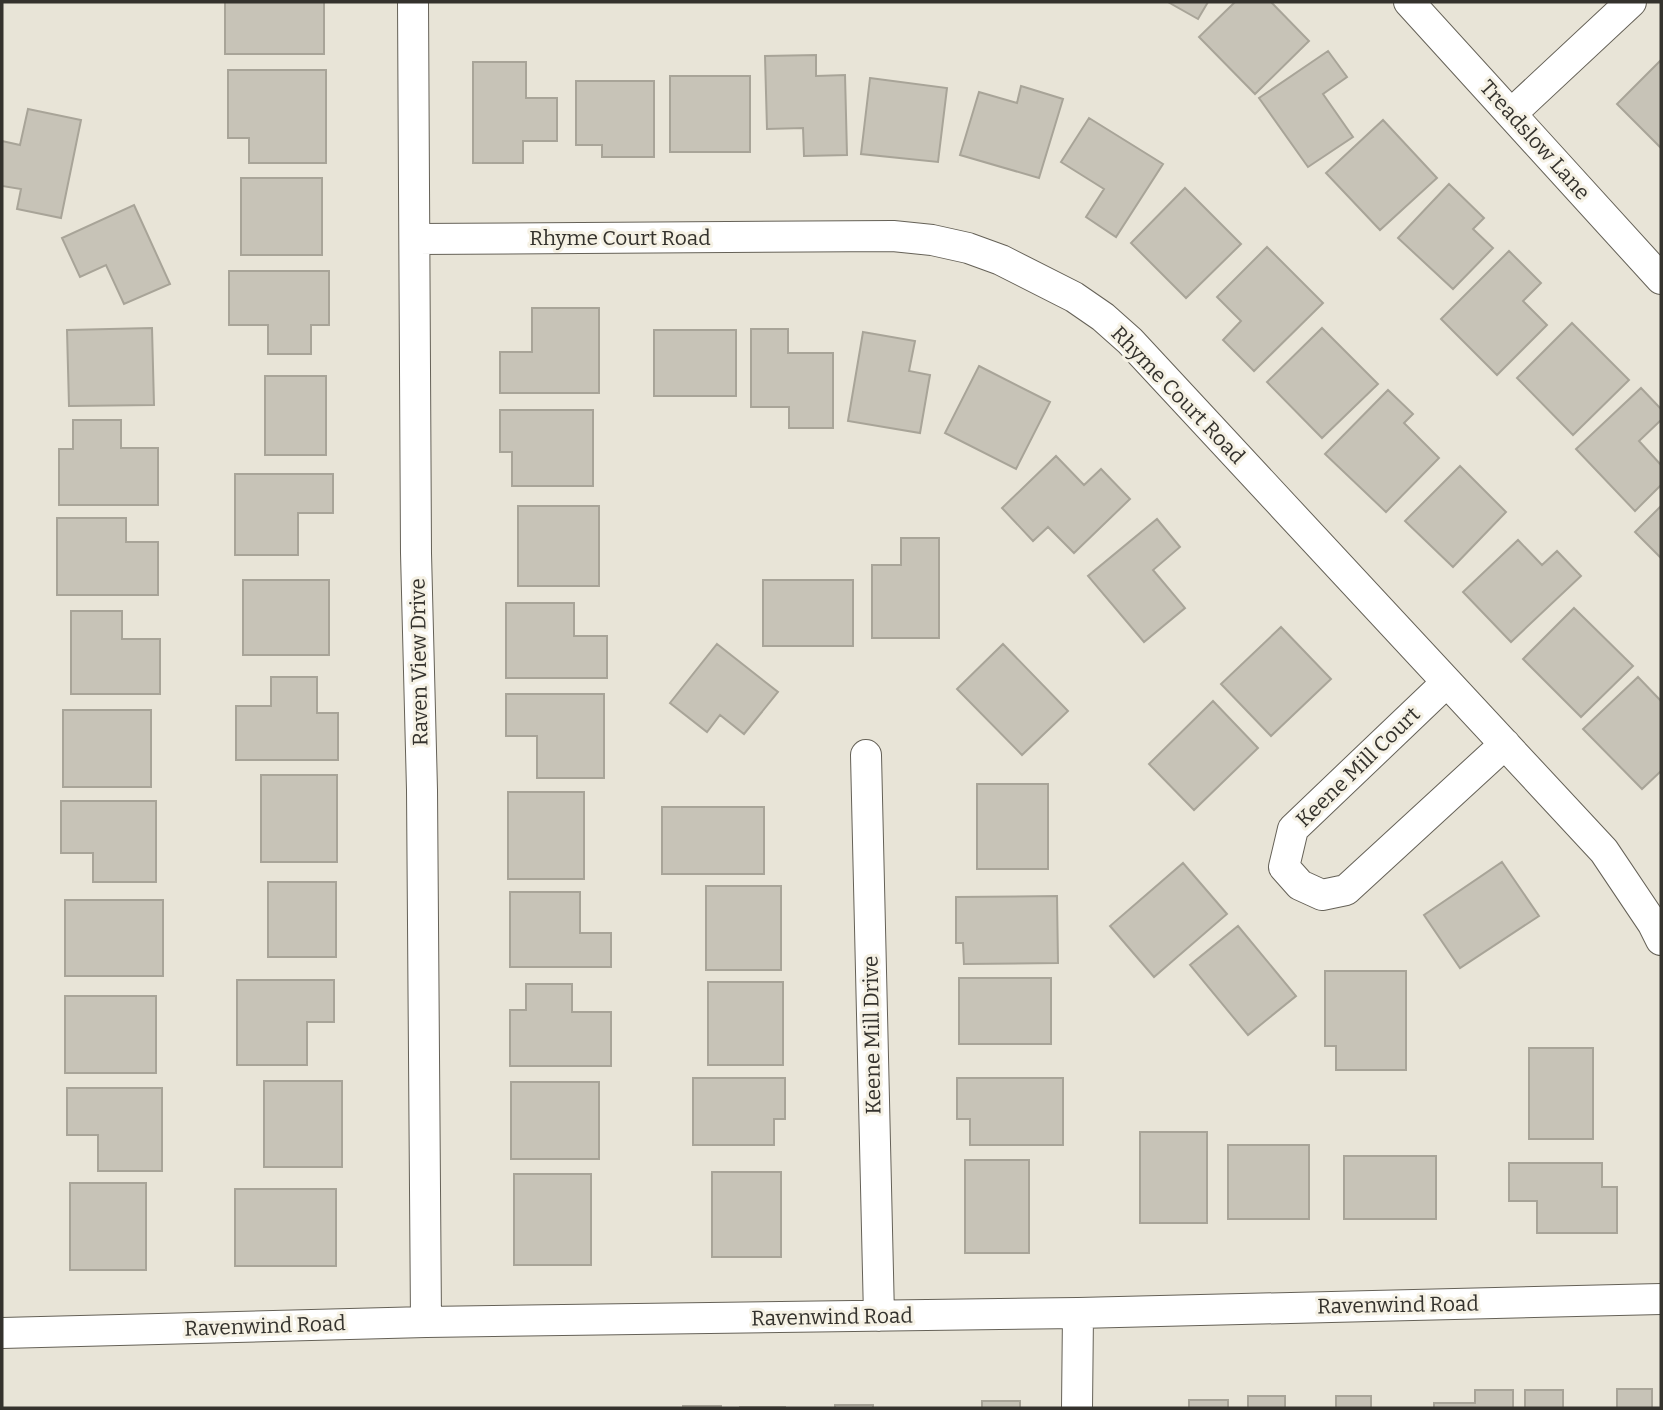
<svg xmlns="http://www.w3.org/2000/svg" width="1663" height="1410" viewBox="0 0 1663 1410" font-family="Bitter,serif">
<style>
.building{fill:#c7c3b7;stroke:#a8a498;stroke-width:2}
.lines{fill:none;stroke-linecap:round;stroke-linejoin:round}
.minor-casing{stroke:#656157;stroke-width:32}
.minor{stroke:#fff;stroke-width:30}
.labels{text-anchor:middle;stroke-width:6;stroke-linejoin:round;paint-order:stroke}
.street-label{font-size:21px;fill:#34322d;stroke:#f5f1e4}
</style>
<rect width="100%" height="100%" fill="#e8e4d7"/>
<path class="building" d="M 225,2 L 324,2 L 324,54 L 225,54 Z
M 1168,2 L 1208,2 L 1198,19 Z
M 1235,2 L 1271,2 L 1309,41 L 1255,94 L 1199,37 Z
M 1328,51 L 1347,77 L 1323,94 L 1353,137 L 1308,167 L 1259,98 Z
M 816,55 L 816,76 L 845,75 L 847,155 L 804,156 L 803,128 L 767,129 L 765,56 Z
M 1661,60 L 1661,148 L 1617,104 Z
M 473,62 L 526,62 L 526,98 L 557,98 L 557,141 L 523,141 L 523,163 L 473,163 Z
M 228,70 L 326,70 L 326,163 L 249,163 L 249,138 L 228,138 Z
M 670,76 L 750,76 L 750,152 L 670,152 Z
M 870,78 L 947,88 L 938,162 L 861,154 Z
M 576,81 L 654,81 L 654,157 L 602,157 L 602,145 L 576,145 Z
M 1021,86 L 1063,99 L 1039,178 L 960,155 L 979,92 L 1017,103 Z
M 28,109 L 81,120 L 61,218 L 17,209 L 21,189 L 2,186 L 2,141 L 20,145 Z
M 1089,118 L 1163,164 L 1116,237 L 1086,217 L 1104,189 L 1061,162 Z
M 1383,120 L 1437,178 L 1380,230 L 1326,173 Z
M 241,178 L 322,178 L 322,255 L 241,255 Z
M 1449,184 L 1484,218 L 1473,229 L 1493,248 L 1453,289 L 1398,238 Z
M 1185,188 L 1241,244 L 1186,298 L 1131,243 Z
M 134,205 L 170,284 L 124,304 L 106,265 L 80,277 L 62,238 Z
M 1267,247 L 1323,303 L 1254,371 L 1223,340 L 1241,321 L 1217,297 Z
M 1509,251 L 1541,283 L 1523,301 L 1547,325 L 1497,375 L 1441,319 Z
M 229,271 L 329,271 L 329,325 L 311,325 L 311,354 L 268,354 L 268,325 L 229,325 Z
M 532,308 L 599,308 L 599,393 L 500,393 L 500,352 L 532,352 Z
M 1572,323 L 1629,380 L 1573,435 L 1517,378 Z
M 152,328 L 154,405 L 69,406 L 67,330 Z
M 1322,328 L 1378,384 L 1322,438 L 1267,382 Z
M 751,329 L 788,329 L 788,353 L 833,353 L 833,428 L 789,428 L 789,407 L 751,407 Z
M 654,330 L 736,330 L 736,396 L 654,396 Z
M 863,332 L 915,341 L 909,371 L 930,375 L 920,433 L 848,421 Z
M 979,366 L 1050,402 L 1016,469 L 945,433 Z
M 265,376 L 326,376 L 326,455 L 265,455 Z
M 1641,388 L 1661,409 L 1661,420 L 1639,441 L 1661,465 L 1661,485 L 1635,511 L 1576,449 Z
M 1388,390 L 1413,414 L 1404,423 L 1439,458 L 1386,512 L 1325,454 Z
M 500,410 L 593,410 L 593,486 L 512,486 L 512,452 L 500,452 Z
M 73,420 L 121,420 L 121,448 L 158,448 L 158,505 L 59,505 L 59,449 L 73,449 Z
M 1056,456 L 1084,485 L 1101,469 L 1130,499 L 1074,553 L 1048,527 L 1033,541 L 1002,508 Z
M 1460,466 L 1506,512 L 1453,567 L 1405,521 Z
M 235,474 L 333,474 L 333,513 L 298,513 L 298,555 L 235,555 Z
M 518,506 L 599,506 L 599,586 L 518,586 Z
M 1661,506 L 1661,558 L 1635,532 Z
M 57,518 L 126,518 L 126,542 L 158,542 L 158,595 L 57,595 Z
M 1157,519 L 1180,547 L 1153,570 L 1185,608 L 1144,642 L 1088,576 Z
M 901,538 L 939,538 L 939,638 L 872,638 L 872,565 L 901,565 Z
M 1518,540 L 1542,565 L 1557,551 L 1581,576 L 1511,642 L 1463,592 Z
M 243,580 L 329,580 L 329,655 L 243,655 Z
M 763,580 L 853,580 L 853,646 L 763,646 Z
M 506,603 L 574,603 L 574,636 L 607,636 L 607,678 L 506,678 Z
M 1574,608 L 1633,666 L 1581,717 L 1523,659 Z
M 71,611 L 122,611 L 122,639 L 160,639 L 160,694 L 71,694 Z
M 1281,627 L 1331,679 L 1271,736 L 1221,684 Z
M 717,644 L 778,692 L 744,734 L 720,715 L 707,732 L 670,703 Z
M 1003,644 L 1068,711 L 1022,755 L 957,689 Z
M 271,677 L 317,677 L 317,713 L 338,713 L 338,760 L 236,760 L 236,706 L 271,706 Z
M 1638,677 L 1661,701 L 1661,771 L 1642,789 L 1583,729 Z
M 506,694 L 604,694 L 604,778 L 537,778 L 537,736 L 506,736 Z
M 1213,701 L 1258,748 L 1194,810 L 1149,764 Z
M 63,710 L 151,710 L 151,787 L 63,787 Z
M 261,775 L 337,775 L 337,862 L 261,862 Z
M 977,784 L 1048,784 L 1048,869 L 977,869 Z
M 508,792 L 584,792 L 584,879 L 508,879 Z
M 61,801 L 156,801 L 156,882 L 93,882 L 93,853 L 61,853 Z
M 662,807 L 764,807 L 764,874 L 662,874 Z
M 1502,862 L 1539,916 L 1460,968 L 1424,915 Z
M 1183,863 L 1227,914 L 1154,977 L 1110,926 Z
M 268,882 L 336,882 L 336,957 L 268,957 Z
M 706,886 L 781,886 L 781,970 L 706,970 Z
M 510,892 L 580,892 L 580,933 L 611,933 L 611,967 L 510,967 Z
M 1057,896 L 1058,963 L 964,964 L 963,943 L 956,943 L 956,897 Z
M 65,900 L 163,900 L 163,976 L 65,976 Z
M 1238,926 L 1296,996 L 1248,1035 L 1190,965 Z
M 1325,971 L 1406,971 L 1406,1070 L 1336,1070 L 1336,1046 L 1325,1046 Z
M 959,978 L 1051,978 L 1051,1044 L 959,1044 Z
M 237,980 L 334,980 L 334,1022 L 307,1022 L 307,1065 L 237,1065 Z
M 708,982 L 783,982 L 783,1065 L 708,1065 Z
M 526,984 L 572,984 L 572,1012 L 611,1012 L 611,1066 L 510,1066 L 510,1010 L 526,1010 Z
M 65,996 L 156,996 L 156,1073 L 65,1073 Z
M 1529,1048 L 1593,1048 L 1593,1139 L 1529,1139 Z
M 693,1078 L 785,1078 L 785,1119 L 774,1119 L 774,1145 L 693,1145 Z
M 957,1078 L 1063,1078 L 1063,1145 L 970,1145 L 970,1119 L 957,1119 Z
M 264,1081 L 342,1081 L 342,1167 L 264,1167 Z
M 511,1082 L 599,1082 L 599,1159 L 511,1159 Z
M 67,1088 L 162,1088 L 162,1171 L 98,1171 L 98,1135 L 67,1135 Z
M 1140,1132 L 1207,1132 L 1207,1223 L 1140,1223 Z
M 1228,1145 L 1309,1145 L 1309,1219 L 1228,1219 Z
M 1344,1156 L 1436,1156 L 1436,1219 L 1344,1219 Z
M 965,1160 L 1029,1160 L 1029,1253 L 965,1253 Z
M 1509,1163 L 1602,1163 L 1602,1187 L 1617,1187 L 1617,1233 L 1537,1233 L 1537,1201 L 1509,1201 Z
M 712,1172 L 781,1172 L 781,1257 L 712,1257 Z
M 514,1174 L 591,1174 L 591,1265 L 514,1265 Z
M 70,1183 L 146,1183 L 146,1270 L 70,1270 Z
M 235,1189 L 336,1189 L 336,1266 L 235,1266 Z
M 1617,1389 L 1652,1389 L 1652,1408 L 1617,1408 Z
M 1475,1390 L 1513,1390 L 1513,1408 L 1434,1408 L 1434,1403 L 1475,1403 Z
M 1525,1390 L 1563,1390 L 1563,1408 L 1525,1408 Z
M 1248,1396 L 1285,1396 L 1285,1408 L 1248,1408 Z
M 1336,1396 L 1371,1396 L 1371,1408 L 1336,1408 Z
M 1189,1400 L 1228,1400 L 1228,1408 L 1189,1408 Z
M 982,1401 L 1020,1401 L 1020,1408 L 982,1408 Z
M 835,1405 L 873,1405 L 873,1408 L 835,1408 Z
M 683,1406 L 721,1406 L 721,1408 L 683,1408 Z
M 740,1407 L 785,1407 L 785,1408 L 740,1408 Z"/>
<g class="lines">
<g class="minor-casing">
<path id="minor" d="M 413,2 L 416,553 L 422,790 L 426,1322
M 1409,2 L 1661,279
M 1511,114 L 1631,2
M 416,239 L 893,236 L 932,240 L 968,248 L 1001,260 L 1074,297 L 1103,317 L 1130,341 L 1604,851 L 1653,924 L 1661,940
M 1447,682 L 1293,829 L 1284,867 L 1300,885 L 1322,895 L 1346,890 L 1505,744
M 866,755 L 879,1316
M 2,1333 L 426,1322 L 1078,1313 L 1661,1299
M 1077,1408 L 1078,1313"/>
</g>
<use href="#minor" class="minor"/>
</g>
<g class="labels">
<g class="street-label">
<text transform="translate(1535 140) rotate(48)" y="7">Treadslow Lane</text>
<text x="620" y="245">Rhyme Court Road</text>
<text transform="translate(1178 395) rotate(46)" y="7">Rhyme Court Road</text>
<text transform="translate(419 662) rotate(-91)" y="7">Raven View Drive</text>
<text transform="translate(1358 767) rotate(-44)" y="7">Keene Mill Court</text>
<text transform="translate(872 1035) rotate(-91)" y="7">Keene Mill Drive</text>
<text transform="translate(1398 1305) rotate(-1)" y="7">Ravenwind Road</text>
<text transform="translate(832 1317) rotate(-1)" y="7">Ravenwind Road</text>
<text transform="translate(265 1326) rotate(-2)" y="7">Ravenwind Road</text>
</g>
</g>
<rect width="1663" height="1410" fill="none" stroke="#34322d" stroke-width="7"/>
</svg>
